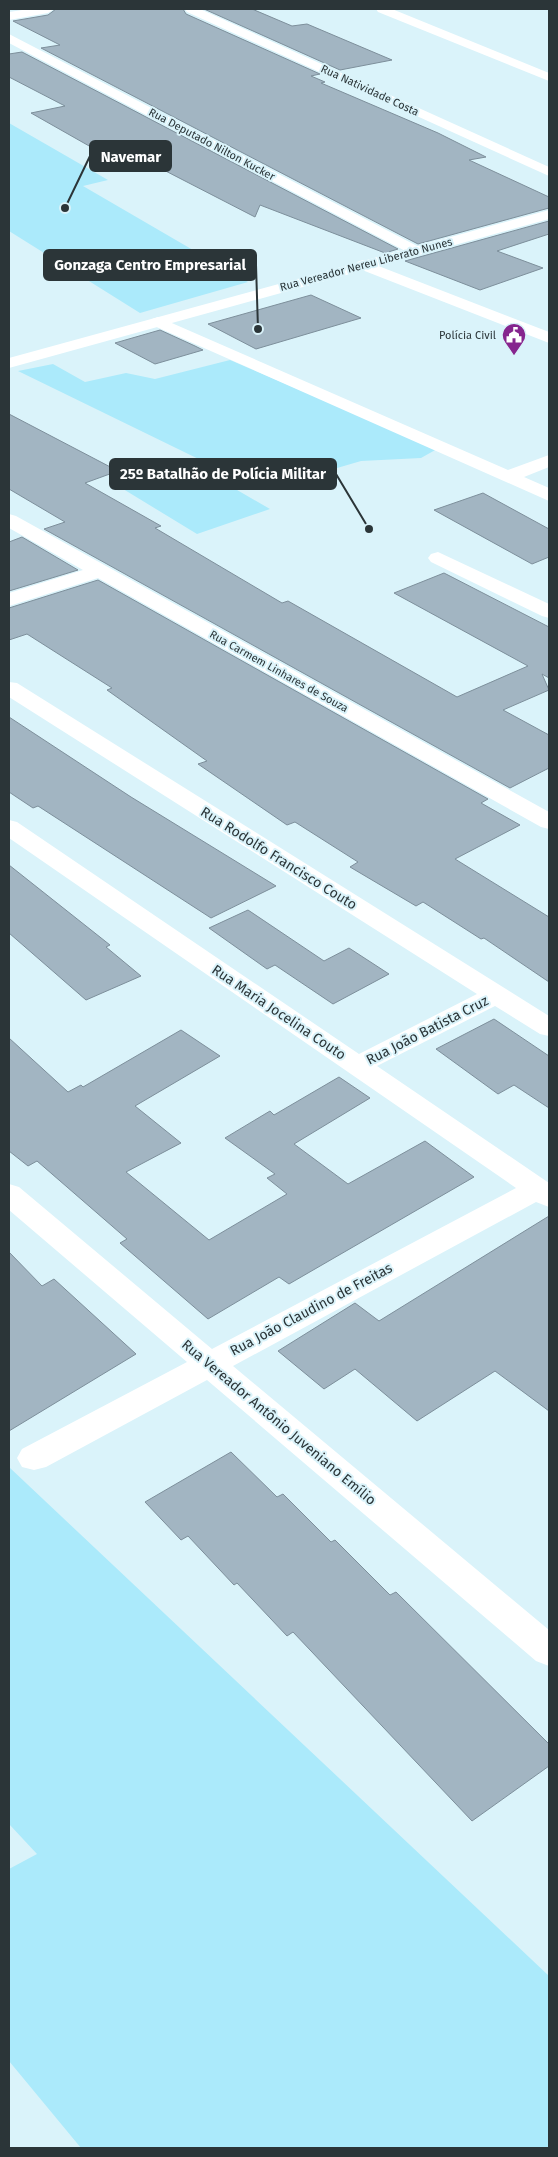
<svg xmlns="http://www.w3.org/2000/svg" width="558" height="2157" viewBox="0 0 558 2157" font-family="'Fira Sans',sans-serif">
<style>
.green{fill:#abeafb}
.building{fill:#a2b5c2;stroke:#7d8f9b}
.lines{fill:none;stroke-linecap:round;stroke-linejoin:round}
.minor{fill:#fff;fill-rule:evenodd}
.secondary{fill:#fff;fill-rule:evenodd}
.labels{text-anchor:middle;stroke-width:4;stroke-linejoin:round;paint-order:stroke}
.far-street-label{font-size:11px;fill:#2b3538;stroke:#daf3fa}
.far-poi-label{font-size:11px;fill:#2b3538;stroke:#daf3fa;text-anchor:end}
.street-label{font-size:14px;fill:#2b3538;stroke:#daf3fa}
.leader{fill:none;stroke:#2b3538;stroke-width:2}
.callout-dot{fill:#2b3538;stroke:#daf3fa;stroke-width:2}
.callout{fill:#2b3538;stroke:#2b3538;stroke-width:2}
.callout-label{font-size:15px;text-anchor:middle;font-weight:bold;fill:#fff}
</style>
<rect width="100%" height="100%" fill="#daf3fa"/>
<path class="green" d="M 9,123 L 108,180 L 83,186 L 248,282 L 140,313 L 9,231 Z
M 230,360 L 437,449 L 421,458 L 361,461 L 262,490 L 18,371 L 53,364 L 85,382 L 126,373 L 155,379 Z
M 182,458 L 270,509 L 197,534 L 110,481 Z
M 9,1467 L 549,1976 L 549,2148 L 81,2148 L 9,2061 L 9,1869 L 37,1854 L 9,1824 Z"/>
<path class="building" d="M 56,9 L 183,9 L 186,14 L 320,74 L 311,76 L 325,82 L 321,83 L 438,133 L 486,157 L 469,160 L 549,197 L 549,208 L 418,244 L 41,48 L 60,45 L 13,21 L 48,15 Z
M 204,9 L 252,9 L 292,26 L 307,24 L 392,60 L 340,70 Z
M 22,52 L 398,249 L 385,253 L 260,205 L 255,217 L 119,147 L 98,151 L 31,113 L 65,106 L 9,77 L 9,54 Z
M 549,221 L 549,234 L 497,251 L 543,268 L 480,290 L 405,261 Z
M 311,295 L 361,318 L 256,349 L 208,324 Z
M 160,330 L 195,346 L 203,350 L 155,364 L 115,343 Z
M 9,414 L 118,471 L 85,483 L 161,526 L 155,528 L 282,603 L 288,601 L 457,697 L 528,666 L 394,593 L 444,573 L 549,627 L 549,678 L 542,674 L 549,690 L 503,710 L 549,735 L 549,768 L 510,788 L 44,529 L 65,522 L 9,489 Z
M 483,493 L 549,529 L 549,557 L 532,564 L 434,510 Z
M 22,537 L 78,570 L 9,591 L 9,542 Z
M 98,580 L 488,799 L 481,803 L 520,825 L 455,859 L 549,917 L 549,982 L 484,938 L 481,939 L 423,902 L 416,906 L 350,867 L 358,862 L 295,822 L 287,825 L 198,764 L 207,761 L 107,690 L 112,688 L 27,634 L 9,640 L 9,608 Z
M 9,717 L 131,797 L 276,886 L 211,918 L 38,806 L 33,808 L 9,792 Z
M 9,865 L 110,945 L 106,947 L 141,976 L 86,1000 L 9,933 Z
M 248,910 L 324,961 L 349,948 L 389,974 L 333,1004 L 275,965 L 267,969 L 209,928 Z
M 494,1019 L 549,1056 L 549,1108 L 514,1085 L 498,1094 L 436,1049 Z
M 181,1030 L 220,1056 L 135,1106 L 181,1143 L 126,1172 L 209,1240 L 287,1194 L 267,1178 L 275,1174 L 225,1138 L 270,1111 L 274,1115 L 339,1077 L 370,1098 L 294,1144 L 348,1184 L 425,1141 L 474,1177 L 289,1284 L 279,1277 L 208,1319 L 120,1243 L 127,1239 L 37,1161 L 28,1166 L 9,1151 L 9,1038 L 68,1092 L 81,1085 L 83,1087 Z
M 549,1216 L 549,1411 L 495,1371 L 417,1421 L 355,1369 L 324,1389 L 278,1351 L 355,1303 L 379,1321 Z
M 9,1252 L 42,1286 L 54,1279 L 136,1354 L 9,1431 Z
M 231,1452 L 277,1497 L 283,1494 L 331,1542 L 335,1540 L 390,1595 L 396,1592 L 549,1744 L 549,1766 L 472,1821 L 293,1632 L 287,1636 L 237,1583 L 234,1585 L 188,1536 L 181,1540 L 145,1502 Z"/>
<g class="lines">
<path class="minor" d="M 29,9 L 54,9 L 48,13 L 9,20 L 9,12 Z
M 185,9 L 200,9 L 549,167 L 549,176 L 187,12 Z
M 376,9 L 392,9 L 549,73 L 549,81 L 378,12 Z
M 9,34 L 421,248 L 424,251 L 421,254 L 411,254 L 9,43 Z
M 363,260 L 549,332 L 549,343 L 357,268 L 355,265 L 357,262 Z
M 158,317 L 508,470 L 549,455 L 549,467 L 524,477 L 549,488 L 549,501 L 152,325 L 150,322 L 152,319 Z
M 9,514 L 16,516 L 549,812 L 549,829 L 541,827 L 98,578 L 9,606 L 9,593 L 83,570 L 9,528 Z
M 438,552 L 549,604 L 549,618 L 542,616 L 431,562 L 428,558 L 431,554 Z
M 9,682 L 17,683 L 549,1016 L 549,1036 L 540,1034 L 495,1006 L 377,1066 L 549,1183 L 549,1207 L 536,1202 L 233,1366 L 549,1630 L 549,1666 L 536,1661 L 207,1380 L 46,1467 L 34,1470 L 22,1467 L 17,1458 L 22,1449 L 187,1362 L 9,1210 L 9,1184 L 19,1187 L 212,1349 L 516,1188 L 9,838 L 9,820 L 17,822 L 359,1054 L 477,994 L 9,697 Z"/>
<path class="secondary" d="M 549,210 L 549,219 L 9,368 L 9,358 Z"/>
</g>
<defs>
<g id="civic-pin" transform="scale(1.25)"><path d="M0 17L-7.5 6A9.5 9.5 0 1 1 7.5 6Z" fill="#86258e" stroke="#daf3fa"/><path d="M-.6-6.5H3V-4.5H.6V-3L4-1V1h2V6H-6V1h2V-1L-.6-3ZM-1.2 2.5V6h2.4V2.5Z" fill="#fff"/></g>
</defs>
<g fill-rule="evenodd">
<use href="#civic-pin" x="514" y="335"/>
</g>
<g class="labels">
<g class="far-street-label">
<text transform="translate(370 90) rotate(25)" y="4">Rua Natividade Costa</text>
<text transform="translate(212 144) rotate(28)" y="4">Rua Deputado Nilton Kucker</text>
<text transform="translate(366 264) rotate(-15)" y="4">Rua Vereador Nereu Liberato Nunes</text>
<text transform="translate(279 671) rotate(29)" y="4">Rua Carmem Linhares de Souza</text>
</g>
<g class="far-poi-label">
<text x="496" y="339">Polícia Civil</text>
</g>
<g class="street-label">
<text transform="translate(279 858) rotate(32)" y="5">Rua Rodolfo Francisco Couto</text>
<text transform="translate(279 1012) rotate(34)" y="5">Rua Maria Jocelina Couto</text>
<text transform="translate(427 1030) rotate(-27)" y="5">Rua João Batista Cruz</text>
<text transform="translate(311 1309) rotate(-28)" y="5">Rua João Claudino de Freitas</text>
<text transform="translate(279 1422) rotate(40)" y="5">Rua Vereador Antônio Juveniano Emílio</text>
</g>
</g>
<path class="leader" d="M65 208L90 156M258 329L256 265M369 529L336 474"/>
<g class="callout-dot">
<circle cx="65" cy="208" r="5"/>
<circle cx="258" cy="329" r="5"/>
<circle cx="369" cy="529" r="5"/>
</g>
<g class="callout">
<rect x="90" y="141" width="81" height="30" rx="5"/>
<rect x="44" y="250" width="212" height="30" rx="5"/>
<rect x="110" y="459" width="226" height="30" rx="5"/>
</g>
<g class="callout-label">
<text x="131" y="162">Navemar</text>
<text x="150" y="270">Gonzaga Centro Empresarial</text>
<text x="223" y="479">25º Batalhão de Polícia Militar</text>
</g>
<rect width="558" height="2157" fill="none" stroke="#2b3538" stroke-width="20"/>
</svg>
